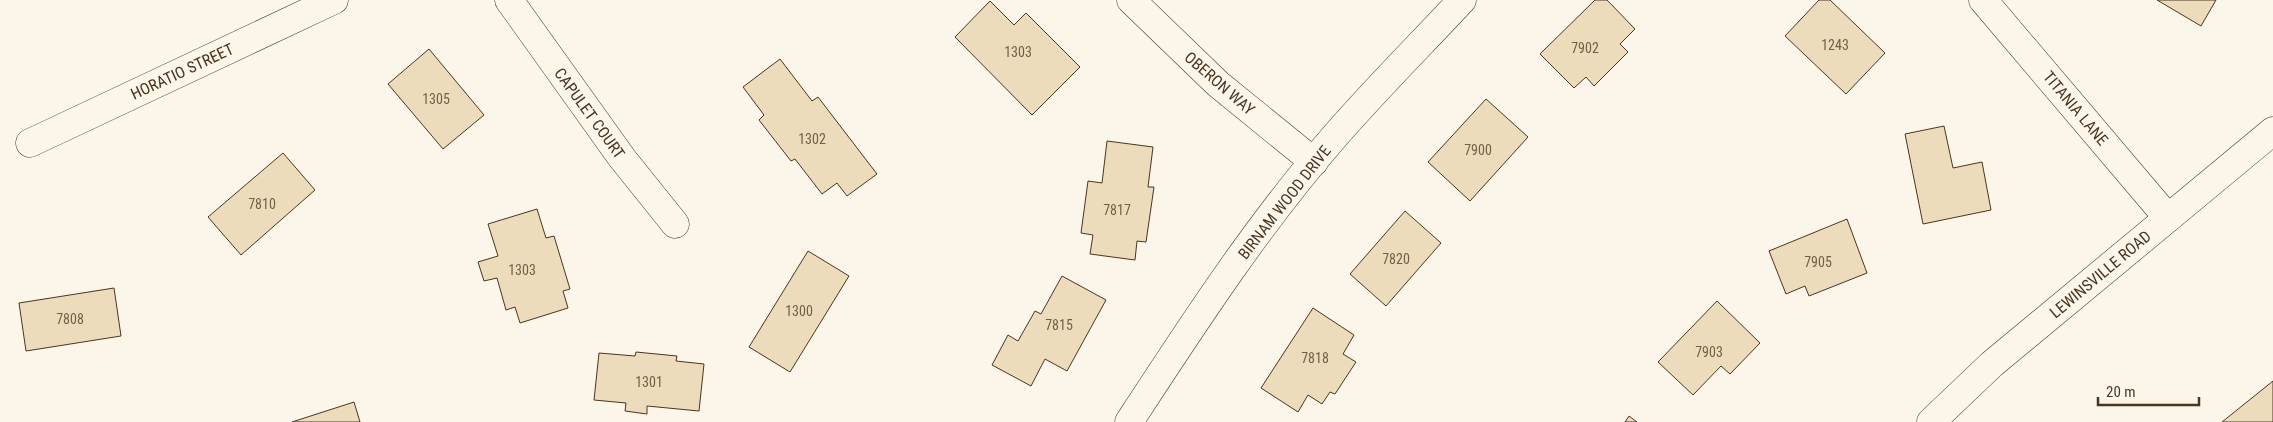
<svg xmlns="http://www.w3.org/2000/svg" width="2273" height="422" viewBox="0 0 2273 422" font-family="'Roboto Condensed',sans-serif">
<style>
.building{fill:#ecdcbc;stroke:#4a3520}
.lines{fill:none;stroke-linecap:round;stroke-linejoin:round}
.minor-casing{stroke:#4a3520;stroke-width:29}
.major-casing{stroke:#4a3520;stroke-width:29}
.minor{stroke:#fbf6e9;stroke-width:28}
.major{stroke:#fbf6e9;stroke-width:28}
.labels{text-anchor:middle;stroke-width:4;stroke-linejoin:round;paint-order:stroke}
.number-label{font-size:14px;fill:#725f47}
.street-label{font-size:16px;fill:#4a3520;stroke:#fbf6e9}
</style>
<rect width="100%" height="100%" fill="#fbf6e9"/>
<path class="building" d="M 1595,0 L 1607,0 L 1635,29 L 1620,44 L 1628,52 L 1594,86 L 1586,77 L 1574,88 L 1540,54 Z
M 1819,0 L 1830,0 L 1885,53 L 1846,94 L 1785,36 Z
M 2157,0 L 2216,0 L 2201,26 Z
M 990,1 L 1014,25 L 1026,13 L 1080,67 L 1032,115 L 955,37 Z
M 429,49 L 484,115 L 443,149 L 388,84 Z
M 780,59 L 812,101 L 818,97 L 877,174 L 847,196 L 837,183 L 822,194 L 795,159 L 791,161 L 759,120 L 764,115 L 743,87 Z
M 1486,99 L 1528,137 L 1470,201 L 1428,162 Z
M 1944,126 L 1953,168 L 1982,162 L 1991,210 L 1923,224 L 1905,134 Z
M 1107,141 L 1153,147 L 1148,187 L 1154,187 L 1146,242 L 1137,241 L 1135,260 L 1090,254 L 1093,235 L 1081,233 L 1088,181 L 1102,183 Z
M 283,153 L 315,190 L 241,255 L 208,217 Z
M 537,209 L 546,238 L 554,236 L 570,289 L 563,291 L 568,308 L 520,323 L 515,307 L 506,310 L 497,278 L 484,281 L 478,262 L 498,256 L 488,224 Z
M 1405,211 L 1441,243 L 1386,306 L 1350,274 Z
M 1847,219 L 1867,273 L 1809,296 L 1805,286 L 1786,294 L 1769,251 Z
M 808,251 L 849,276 L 790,372 L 749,347 Z
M 1062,276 L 1106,300 L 1067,371 L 1045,359 L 1031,386 L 992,365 L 1008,335 L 1018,341 L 1035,311 L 1041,314 Z
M 114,288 L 121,336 L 26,351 L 19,303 Z
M 1717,301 L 1760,343 L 1730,374 L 1721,366 L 1693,395 L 1658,362 Z
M 1313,308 L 1354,335 L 1343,354 L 1356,362 L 1335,394 L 1330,392 L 1322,404 L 1308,395 L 1298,412 L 1261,388 Z
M 636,352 L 677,356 L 676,361 L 704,364 L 699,411 L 647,406 L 647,414 L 625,411 L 626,403 L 594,400 L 599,353 L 635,356 Z
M 2273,381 L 2273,422 L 2222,422 Z
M 354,402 L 360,422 L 292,422 Z
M 1629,416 L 1637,422 L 1625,422 Z"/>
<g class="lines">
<g class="minor-casing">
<path id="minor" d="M 509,0 L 622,158 L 675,224
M 1131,0 L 1218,84 L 1314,162
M 1983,0 L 2168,218
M 30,143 L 334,0
M 1129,422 C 1193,324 1258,224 1335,136 C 1376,89 1420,45 1462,0"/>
</g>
<g class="major-casing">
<path id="major" d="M 1931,422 L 1992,364 L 2273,131"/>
</g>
<use href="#minor" class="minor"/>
<use href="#major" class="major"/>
</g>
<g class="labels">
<g class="number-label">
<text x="1835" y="50">1243</text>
<text x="1585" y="53">7902</text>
<text x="1018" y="57">1303</text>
<text x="436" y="104">1305</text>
<text x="812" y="144">1302</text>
<text x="1478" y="155">7900</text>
<text x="262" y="209">7810</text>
<text x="1117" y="215">7817</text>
<text x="1396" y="264">7820</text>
<text x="1818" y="267">7905</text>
<text x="522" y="275">1303</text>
<text x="799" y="316">1300</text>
<text x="70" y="324">7808</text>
<text x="1059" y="330">7815</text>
<text x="1709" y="357">7903</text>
<text x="1315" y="363">7818</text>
<text x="649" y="387">1301</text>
</g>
<g class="street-label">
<text transform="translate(182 71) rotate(-25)" y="6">HORATIO STREET</text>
<text transform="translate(1220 83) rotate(41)" y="6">OBERON WAY</text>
<text transform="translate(2076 108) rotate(50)" y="6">TITANIA LANE</text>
<text transform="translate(590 113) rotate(54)" y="6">CAPULET COURT</text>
<text transform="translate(1284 202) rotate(-52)" y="6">BIRNAM WOOD DRIVE</text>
<text transform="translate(2100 274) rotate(-40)" y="6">LEWINSVILLE ROAD</text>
</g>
</g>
<path d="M2098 397v8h101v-8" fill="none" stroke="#4a3520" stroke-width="2.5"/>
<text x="2106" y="397" font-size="15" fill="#4a3520" stroke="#fbf6e9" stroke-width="4" paint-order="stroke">20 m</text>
</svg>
